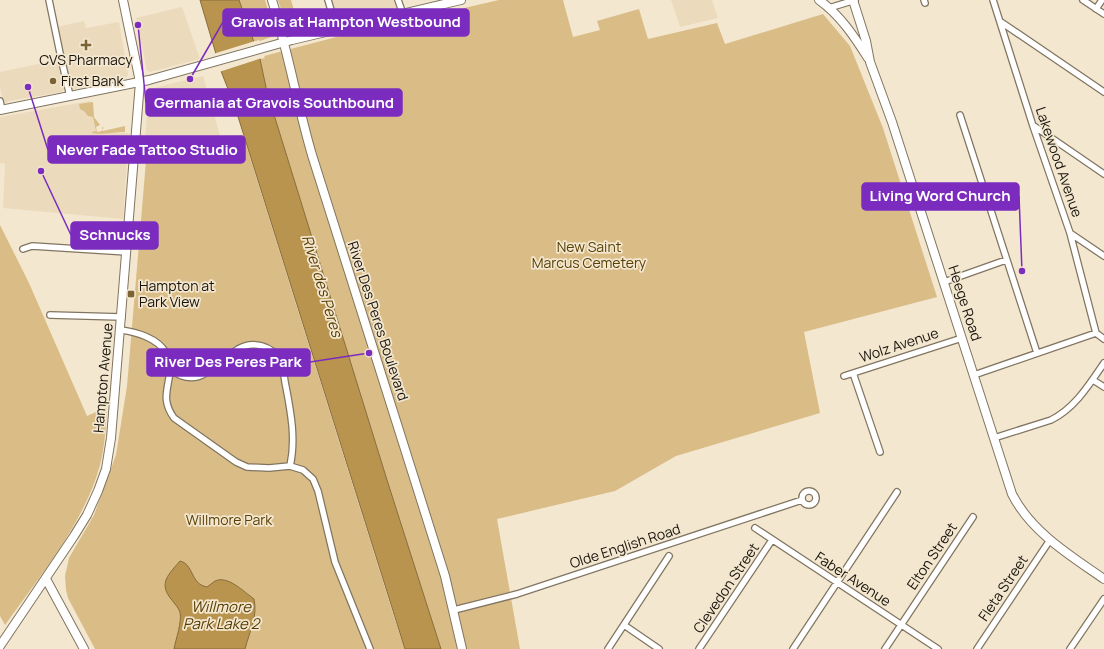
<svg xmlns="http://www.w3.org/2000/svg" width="1104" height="649" viewBox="0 0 1104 649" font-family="Manrope,sans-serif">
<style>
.built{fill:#ebdabc}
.green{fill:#d9bc86}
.water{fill:#b9944e;stroke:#886d3a}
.pier{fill:#f4e7d0}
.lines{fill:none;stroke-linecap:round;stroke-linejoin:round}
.street-casing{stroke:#817561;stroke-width:8}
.secondary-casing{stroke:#817561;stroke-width:10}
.primary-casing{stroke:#817561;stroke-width:10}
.street{stroke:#fff;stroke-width:5.5}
.secondary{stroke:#fff;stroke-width:8}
.primary{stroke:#fff;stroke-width:8}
.poi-dot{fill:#7c6334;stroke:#f4e7d0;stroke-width:1.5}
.labels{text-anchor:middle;stroke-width:3.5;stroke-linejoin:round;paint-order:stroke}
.poi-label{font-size:14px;fill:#16120a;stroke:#f4e7d0;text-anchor:start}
.street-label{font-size:14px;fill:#16120a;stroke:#f4e7d0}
.park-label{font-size:14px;fill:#594005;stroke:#f4e7d0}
.water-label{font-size:15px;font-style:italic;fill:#573d02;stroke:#f4e7d0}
.leader{fill:none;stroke:#7b2cbf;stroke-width:1.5}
.callout-dot{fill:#7b2cbf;stroke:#f4e7d0;stroke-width:1.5}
.callout{fill:#7b2cbf;stroke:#7b2cbf;stroke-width:1.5}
.callout-label{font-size:15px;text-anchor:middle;font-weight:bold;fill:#fff}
</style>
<rect width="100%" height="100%" fill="#f4e7d0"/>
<path class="built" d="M 330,0 L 395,0 L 398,7 L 395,9 L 340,21 L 336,18 Z
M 671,0 L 712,0 L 718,18 L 680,27 Z
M 182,7 L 200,59 L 150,72 L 147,71 L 136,18 Z
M 84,21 L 86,28 L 119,22 L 128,74 L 127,77 L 73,89 L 71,89 L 56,27 Z
M 57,60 L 64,88 L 64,90 L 61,92 L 9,101 L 6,103 L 3,101 L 0,88 L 0,72 Z
M 203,76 L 221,139 L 144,150 L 149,93 L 151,90 L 153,88 Z
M 90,101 L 96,132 L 129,133 L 123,219 L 3,208 L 5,164 L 0,163 L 0,117 Z"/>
<path class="green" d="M 239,0 L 265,0 L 275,32 L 274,36 L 260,41 L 259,40 L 253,42 Z
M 278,0 L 291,0 L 300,31 L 292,32 L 288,31 Z
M 499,0 L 563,0 L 573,37 L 600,30 L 597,21 L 639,9 L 648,39 L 717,23 L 725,44 L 823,14 L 850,46 L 883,128 L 937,297 L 804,332 L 820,413 L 676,456 L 615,491 L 497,519 L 520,649 L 441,649 L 387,480 L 267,92 L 260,59 L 265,58 L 264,56 L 382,25 L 399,23 Z
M 93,102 L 94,117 L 100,125 L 96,127 L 97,132 L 102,131 L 102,127 L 104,128 L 102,129 L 103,131 L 125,126 L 125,132 C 114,132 103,135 92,133 L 92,132 L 96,131 L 93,117 L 88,116 L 84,111 L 80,109 L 79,104 Z
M 243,135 L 395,620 L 405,649 L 95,649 L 68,598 L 66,590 L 65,576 L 69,558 L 94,515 L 116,455 L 127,386 L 147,149 Z
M 0,225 L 29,283 L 87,416 L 107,407 C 106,426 105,446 100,465 C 85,522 39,577 5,625 L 0,616 Z"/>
<path class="water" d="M 200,0 L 239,0 L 260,59 L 267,92 L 387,480 L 441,649 L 405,649 L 235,107 L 221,71 Z
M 180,561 C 194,564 190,584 207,587 C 210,585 212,583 215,581 C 228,575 244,592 254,599 C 258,616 249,633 245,649 L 174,649 C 176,638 182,623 180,612 C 178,607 174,603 171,599 C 158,583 169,574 180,561 Z"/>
<path class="pier" d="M 255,41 L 262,58 L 219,72 L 213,54 Z"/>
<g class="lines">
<g class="street-casing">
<path id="street" d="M 49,0 L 61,58 L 70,96
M 328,0 L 337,30
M 398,0 L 403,14
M 924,0 L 925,3
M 993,0 L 1033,126 L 1070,233 L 1096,333 L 1104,339
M 1083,0 L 1104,14
M 829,8 L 855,0
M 1096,9 L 1102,0
M 1001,22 L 1104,92
M 0,101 L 2,110
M 960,115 L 1037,353
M 1034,126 L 1104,174
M 1070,233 L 1104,256
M 23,249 L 32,246 L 127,252
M 944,282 L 1006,260
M 50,315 L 122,317
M 121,330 C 136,332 158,338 166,353 C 168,355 168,359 169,362 C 169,365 170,368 170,371 C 168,390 161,400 174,418 L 236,462 L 247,467 L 269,468 L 290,466
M 170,369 C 199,392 216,363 238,349 C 253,340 272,346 280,360 C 284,368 284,379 286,387 C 291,413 296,440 290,466 L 303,470 L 313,479 L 318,491 L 335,562 L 370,649
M 853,373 L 880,452
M 974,375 L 1096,333
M 844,376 L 962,338
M 1093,380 L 1104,387
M 994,438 L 1051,420 C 1075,408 1089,385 1104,363
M802 498a7 7 0 1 1 14 0a7 7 0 1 1-14 0Z
M 755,528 L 938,649
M 454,610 L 517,594 L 802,500
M 624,625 L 659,649
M 608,649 L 669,556
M 699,649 L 772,540
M 793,649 L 897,492
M 885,649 L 973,517
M 977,649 L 1050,540
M 1070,649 L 1104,599"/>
</g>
<g class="secondary-casing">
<path id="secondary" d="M 123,0 L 140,82
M 272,0 C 288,51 297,104 312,155 L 445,576 L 462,649
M 819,0 C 840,15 854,36 868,58
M 853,0 L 866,41 L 870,62 L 892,122 L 1012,494 C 1031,532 1071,556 1104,579
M 46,579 L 84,649"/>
</g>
<g class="primary-casing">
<path id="primary" d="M 0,110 L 149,80 L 292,40 L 461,0
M 0,646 L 74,536 L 87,515 L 98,491 L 106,469 L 111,438 L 140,82"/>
</g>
<use href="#street" class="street"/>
<use href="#secondary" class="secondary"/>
<use href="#primary" class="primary"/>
</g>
<g class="poi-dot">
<path d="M84 39h4v4h4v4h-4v4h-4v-4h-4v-4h4z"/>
<circle cx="53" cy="81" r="4"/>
<rect x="127" y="290" width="8" height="8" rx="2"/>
</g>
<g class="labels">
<g class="poi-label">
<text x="86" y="65" text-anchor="middle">CVS Pharmacy</text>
<text x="61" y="86">First Bank</text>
<text x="139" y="291">Hampton at<tspan x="139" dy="16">Park View</tspan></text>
</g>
<g class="street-label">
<text transform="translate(1059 162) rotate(71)" y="5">Lakewood Avenue</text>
<text transform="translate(965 303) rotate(72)" y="5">Heege Road</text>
<text transform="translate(378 321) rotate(72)" y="5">River Des Peres Boulevard</text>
<text transform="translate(899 345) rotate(-18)" y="5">Wolz Avenue</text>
<text transform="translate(103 378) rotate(-85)" y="5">Hampton Avenue</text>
<text transform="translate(625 546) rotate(-18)" y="5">Olde English Road</text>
<text transform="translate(932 556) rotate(-56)" y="5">Elton Street</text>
<text transform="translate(853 579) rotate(33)" y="5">Faber Avenue</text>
<text transform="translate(726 588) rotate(-56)" y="5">Clevedon Street</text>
<text transform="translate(1003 588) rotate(-56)" y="5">Fleta Street</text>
</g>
<g class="park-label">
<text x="589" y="252">New Saint<tspan x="589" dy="16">Marcus Cemetery</tspan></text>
<text x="229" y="525">Willmore Park</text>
</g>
<g class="water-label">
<text transform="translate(322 286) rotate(73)" y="5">River des Peres</text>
<text x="221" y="612">Willmore<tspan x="221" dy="17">Park Lake 2</tspan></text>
</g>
</g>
<path class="leader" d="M190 79L223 22M138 25L146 103M28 87L48 150M1022 271L1019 196M41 171L71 235M369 353L310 362"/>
<g class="callout-dot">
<circle cx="190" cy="79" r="4"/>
<circle cx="138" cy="25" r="4"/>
<circle cx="28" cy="87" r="4"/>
<circle cx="1022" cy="271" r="4"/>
<circle cx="41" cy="171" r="4"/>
<circle cx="369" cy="353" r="4"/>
</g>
<g class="callout">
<rect x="223" y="9" width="246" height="27" rx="4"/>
<rect x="146" y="89" width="256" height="27" rx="4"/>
<rect x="48" y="136" width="197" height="27" rx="4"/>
<rect x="862" y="183" width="157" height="27" rx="4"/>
<rect x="71" y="222" width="87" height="27" rx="4"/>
<rect x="147" y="349" width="163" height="27" rx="4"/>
</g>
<g class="callout-label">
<text x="346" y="27">Gravois at Hampton Westbound</text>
<text x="274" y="108">Germania at Gravois Southbound</text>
<text x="147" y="155">Never Fade Tattoo Studio</text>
<text x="940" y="201">Living Word Church</text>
<text x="115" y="240">Schnucks</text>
<text x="228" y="367">River Des Peres Park</text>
</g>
</svg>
